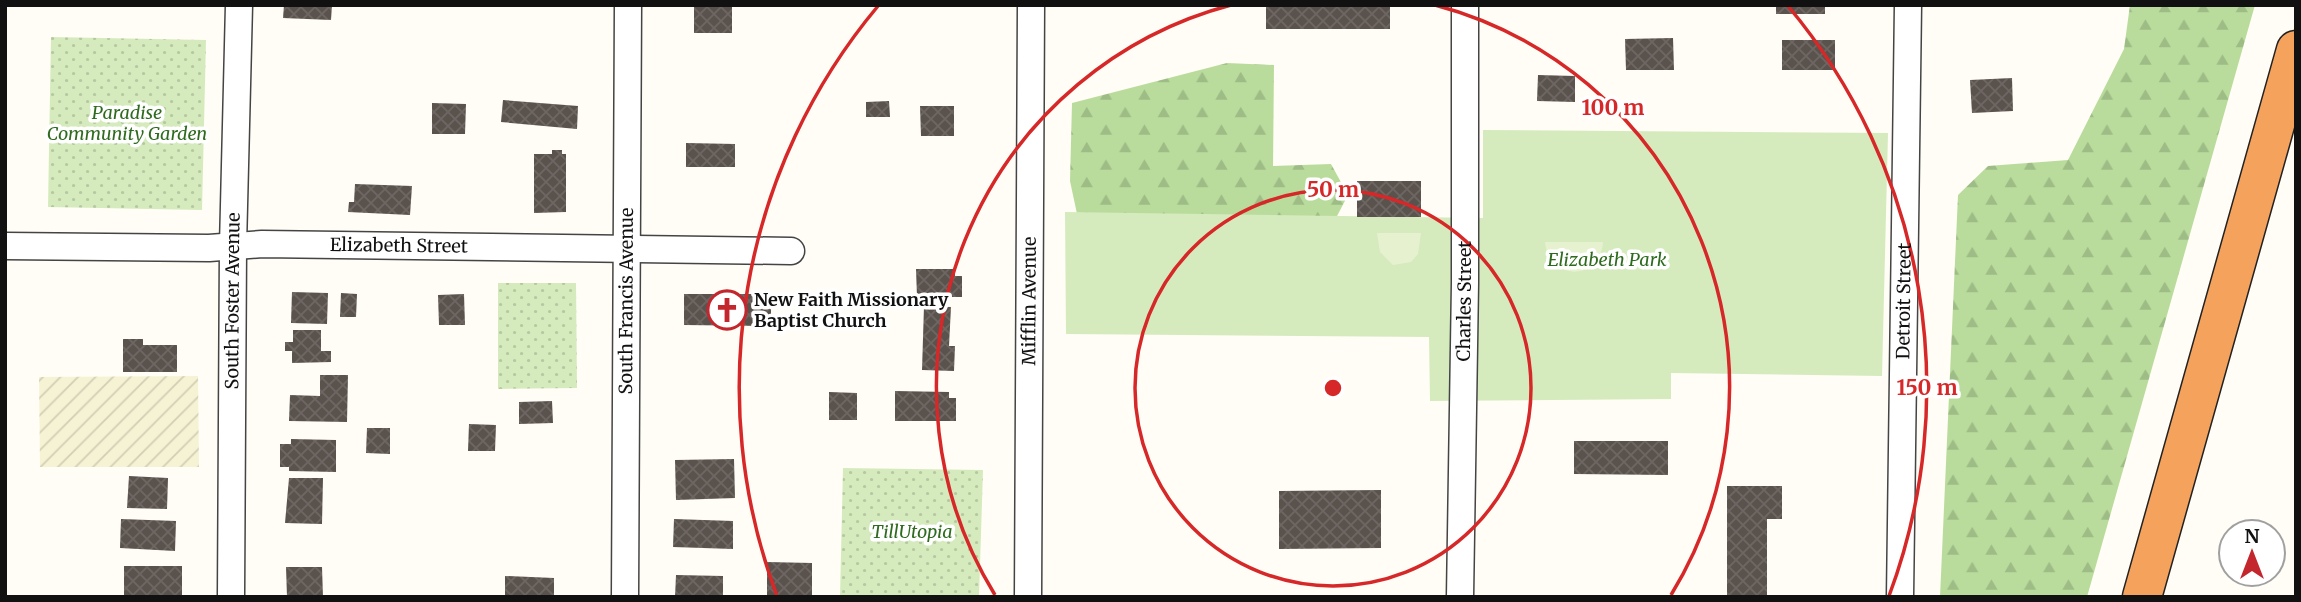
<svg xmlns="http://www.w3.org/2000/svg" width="2301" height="602" viewBox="0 0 2301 602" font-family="Merriweather,serif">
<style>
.farmland{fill:url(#farmland-furrows)}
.grass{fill:url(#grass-dots)}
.forest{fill:url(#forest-firs)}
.park{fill:#d5ebbd}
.pitch{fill:#e6f2cf}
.building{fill:url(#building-cross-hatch)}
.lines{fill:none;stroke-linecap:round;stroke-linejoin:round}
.minor-casing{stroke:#444;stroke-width:29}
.highway-casing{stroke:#222;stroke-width:41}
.minor{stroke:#fff;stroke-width:26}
.highway{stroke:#f5a25d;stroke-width:38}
.ring{fill:none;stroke:#d62828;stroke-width:3.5}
.labels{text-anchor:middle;stroke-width:7;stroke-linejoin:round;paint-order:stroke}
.park-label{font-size:18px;font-style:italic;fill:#2f6b1f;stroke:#fff}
.street-label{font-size:18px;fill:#111;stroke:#fff}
.poi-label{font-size:18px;font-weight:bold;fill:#111;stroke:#fff;text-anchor:start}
.centre{fill:#d62828;stroke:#fff;stroke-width:3.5}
.ring-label{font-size:21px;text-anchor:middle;font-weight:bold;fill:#d62828;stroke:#fff;stroke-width:7;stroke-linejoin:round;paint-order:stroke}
</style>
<defs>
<pattern id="farmland-furrows" width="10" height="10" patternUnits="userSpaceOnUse" patternTransform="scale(1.75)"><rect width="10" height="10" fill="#f6f3d4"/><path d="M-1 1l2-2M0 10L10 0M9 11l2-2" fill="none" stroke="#d2cfb5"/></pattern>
<pattern id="grass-dots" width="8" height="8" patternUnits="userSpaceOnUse" patternTransform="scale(1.75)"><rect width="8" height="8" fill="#d5ebbd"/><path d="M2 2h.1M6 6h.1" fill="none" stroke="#b6c8a1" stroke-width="1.8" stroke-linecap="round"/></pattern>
<pattern id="forest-firs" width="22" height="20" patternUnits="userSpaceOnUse" patternTransform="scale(1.75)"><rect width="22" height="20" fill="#b9dc9c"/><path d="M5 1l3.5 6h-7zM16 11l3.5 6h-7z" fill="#9ebc85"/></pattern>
<pattern id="building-cross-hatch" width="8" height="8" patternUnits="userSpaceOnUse" patternTransform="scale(1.75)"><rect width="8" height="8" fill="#5a524d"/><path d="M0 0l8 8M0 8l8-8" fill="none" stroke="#6d6662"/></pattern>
</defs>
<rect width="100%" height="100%" fill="#fffdf5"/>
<path class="farmland" d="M 198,376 L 199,467 L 40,467 L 39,377 Z"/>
<path class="grass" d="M 51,37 L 206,40 L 202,210 L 48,207 Z
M 498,283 L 576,283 L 577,388 L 498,389 Z
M 843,468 L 983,470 L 979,597 L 840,597 Z"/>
<path class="forest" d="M 2130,5 L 2255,5 L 2087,597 L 1940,597 L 1958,195 L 1988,166 L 2068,160 L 2124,49 Z
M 1227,63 L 1274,65 L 1273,166 L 1331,164 L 1348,195 L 1325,239 L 1089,270 L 1070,181 L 1072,103 Z"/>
<path class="park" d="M 1483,130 L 1888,133 L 1882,376 L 1671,373 L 1671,399 L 1430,401 L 1429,337 L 1066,334 L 1065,212 L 1483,218 Z"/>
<path class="pitch" d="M 1377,233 L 1421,233 L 1418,254 L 1411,262 L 1393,265 L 1380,252 Z
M 1545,242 L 1603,242 C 1600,282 1549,281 1545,242 Z"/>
<path class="building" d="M 284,5 L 332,5 L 331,20 L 283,18 Z
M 694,5 L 732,5 L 732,33 L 694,33 Z
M 1266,5 L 1390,5 L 1390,29 L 1266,29 Z
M 1776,5 L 1825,5 L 1825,14 L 1776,14 Z
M 1673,38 L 1674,70 L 1626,70 L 1625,39 Z
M 1782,40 L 1835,40 L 1835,70 L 1782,70 Z
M 1538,75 L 1575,76 L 1575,102 L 1537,101 Z
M 2012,78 L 2013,111 L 1972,113 L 1970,80 Z
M 503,100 L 578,106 L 577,129 L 501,122 Z
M 889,101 L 890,117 L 866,117 L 866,102 Z
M 432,103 L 466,104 L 465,134 L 432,134 Z
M 920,106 L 954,106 L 954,136 L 921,136 Z
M 686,143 L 735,144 L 735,167 L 686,167 Z
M 552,150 L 562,150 L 562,154 L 566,154 L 566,212 L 534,213 L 534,154 L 552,154 Z
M 1357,181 L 1421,181 L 1421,217 L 1357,217 Z
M 355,184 L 412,186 L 410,215 L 348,212 L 349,202 L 354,202 Z
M 916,269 L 955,269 L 955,276 L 962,276 L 962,297 L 917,297 Z
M 292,292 L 328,293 L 327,324 L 291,323 Z
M 341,293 L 357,294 L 356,317 L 340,317 Z
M 464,294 L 465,325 L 439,325 L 438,295 Z
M 684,294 L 771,294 L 771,326 L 684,325 Z
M 924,306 L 951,307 L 949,346 L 955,346 L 954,371 L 922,370 Z
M 293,330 L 321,330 L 321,351 L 331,351 L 331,362 L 292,363 L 292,351 L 285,351 L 285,342 L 293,342 Z
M 123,339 L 143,339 L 143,345 L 177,345 L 177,372 L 123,372 Z
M 320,375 L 348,375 L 347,422 L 289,421 L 290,395 L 320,396 Z
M 895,391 L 949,392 L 949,398 L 956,398 L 956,421 L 895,421 Z
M 829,392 L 857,393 L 857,420 L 829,420 Z
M 552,401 L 553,423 L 519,424 L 519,402 Z
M 469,424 L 496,425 L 495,451 L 468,451 Z
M 367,428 L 390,428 L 390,454 L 366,453 Z
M 291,439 L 336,440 L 336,472 L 289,471 L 289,467 L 280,467 L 280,444 L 291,444 Z
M 1574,441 L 1668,441 L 1668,475 L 1574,474 Z
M 734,459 L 735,498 L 676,500 L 675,460 Z
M 129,476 L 168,478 L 167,509 L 127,508 Z
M 289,478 L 323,478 L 322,524 L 285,523 Z
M 1727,486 L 1782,486 L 1782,519 L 1767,519 L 1767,597 L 1727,597 Z
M 1381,490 L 1381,548 L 1279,549 L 1279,491 Z
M 121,519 L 176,521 L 175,551 L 120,548 Z
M 674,519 L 733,521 L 733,549 L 673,547 Z
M 767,562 L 812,563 L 812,597 L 767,597 Z
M 124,566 L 182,566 L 182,597 L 124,597 Z
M 286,567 L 322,567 L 323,597 L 287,597 Z
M 676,575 L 723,576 L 723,597 L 675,597 Z
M 505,576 L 554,578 L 554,597 L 505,597 Z"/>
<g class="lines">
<g class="minor-casing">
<g id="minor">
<path id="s1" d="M 5,246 L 209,248 L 262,244 L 791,251"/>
<path id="s2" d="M 231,597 L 233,246 L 239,5"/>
<path id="s3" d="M 625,597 L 628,5"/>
<path id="s4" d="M 1028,597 L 1031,5"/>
<path id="s5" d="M 1460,597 L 1465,283 L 1465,5"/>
<path id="s6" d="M 1900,597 L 1908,5"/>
</g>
</g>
<g class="highway-casing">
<path id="highway" d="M 2142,597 L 2296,50"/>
</g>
<use href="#minor" class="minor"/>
<use href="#highway" class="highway"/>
</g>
<g class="ring">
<circle cx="1333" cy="388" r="198"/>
<path d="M995 595A396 396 0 0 1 1231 5M1435 5A396 396 0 0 1 1671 595"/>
<path d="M777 596A594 594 0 0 1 878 6M1788 6A594 594 0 0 1 1889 596"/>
</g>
<defs>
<g id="church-ring" transform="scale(2.0125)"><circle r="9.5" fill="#fff" stroke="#c4262e" stroke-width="1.5"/><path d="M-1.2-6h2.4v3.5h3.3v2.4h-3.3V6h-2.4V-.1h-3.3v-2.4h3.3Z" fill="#c4262e"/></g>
</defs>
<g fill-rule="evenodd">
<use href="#church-ring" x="727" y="310"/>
</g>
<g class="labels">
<g class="park-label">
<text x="127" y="119">Paradise<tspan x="127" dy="21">Community Garden</tspan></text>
<text x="1607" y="266">Elizabeth Park</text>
<text x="912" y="538">TillUtopia</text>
</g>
<g class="street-label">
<text dy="6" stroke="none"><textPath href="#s1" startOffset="394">Elizabeth Street</textPath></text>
<text dy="6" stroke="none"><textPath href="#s2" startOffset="296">South Foster Avenue</textPath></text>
<text dy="6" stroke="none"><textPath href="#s3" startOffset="296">South Francis Avenue</textPath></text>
<text dy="6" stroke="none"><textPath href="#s4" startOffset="296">Mifflin Avenue</textPath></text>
<text dy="6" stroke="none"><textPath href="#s5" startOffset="296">Charles Street</textPath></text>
<text dy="6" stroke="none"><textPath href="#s6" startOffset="296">Detroit Street</textPath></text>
</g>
<g class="poi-label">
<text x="754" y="306">New Faith Missionary<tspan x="754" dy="21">Baptist Church</tspan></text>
</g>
</g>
<circle cx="1333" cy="388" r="10" class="centre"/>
<g class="ring-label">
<text x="1613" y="115">100 m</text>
<text x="1333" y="197">50 m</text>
<text x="1927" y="395">150 m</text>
</g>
<rect width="2301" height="602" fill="none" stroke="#111111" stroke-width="14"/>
<g transform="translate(2252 553)"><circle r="33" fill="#ffffff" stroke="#a0a0a0" stroke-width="2"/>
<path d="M0-5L12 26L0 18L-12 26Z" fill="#c4262e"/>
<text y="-10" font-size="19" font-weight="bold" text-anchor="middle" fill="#111111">N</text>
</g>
</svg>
